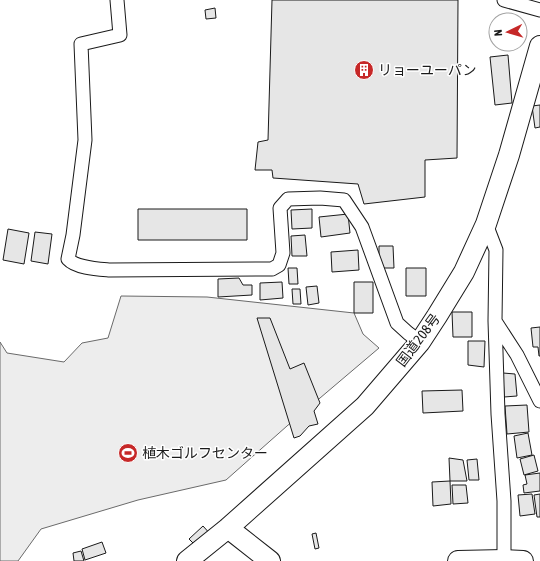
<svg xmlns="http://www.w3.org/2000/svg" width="540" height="561" viewBox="0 0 540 561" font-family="'Asap Condensed','Noto Sans JP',sans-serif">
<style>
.built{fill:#ededed;stroke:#6a6a6a}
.building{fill:#e6e6e6;stroke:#1a1a1a}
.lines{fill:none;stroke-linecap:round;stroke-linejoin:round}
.minor-casing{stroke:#1a1a1a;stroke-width:15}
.highway-casing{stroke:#1a1a1a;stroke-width:22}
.minor{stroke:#fff;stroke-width:13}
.highway{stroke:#fff;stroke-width:20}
.labels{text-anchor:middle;stroke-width:3;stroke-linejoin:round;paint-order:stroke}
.poi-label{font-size:14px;fill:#1a1a1a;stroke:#fff;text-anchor:start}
.street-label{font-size:14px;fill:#1a1a1a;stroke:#fff}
</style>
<rect width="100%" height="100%" fill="#fff"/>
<path class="built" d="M 121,296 L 207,297 L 354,313 L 363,334 L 379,348 L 287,426 L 226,480 L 138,500 L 41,529 L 18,561 L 0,561 L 0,342 L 7,353 L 64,362 L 82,343 L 108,338 Z"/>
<path class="building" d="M 272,0 L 458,0 L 457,158 L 425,160 L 425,197 L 364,204 L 358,184 L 273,178 L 272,170 L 255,170 L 258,142 L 268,140 Z
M 215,8 L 216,18 L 206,19 L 205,10 Z
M 508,55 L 512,103 L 495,105 L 490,57 Z
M 540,105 L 540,127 L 535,128 L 532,106 Z
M 138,209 L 247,209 L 247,240 L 138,240 Z
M 312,209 L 312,228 L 292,229 L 291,210 Z
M 348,214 L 350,233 L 321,237 L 319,217 Z
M 8,229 L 29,233 L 24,264 L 3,260 Z
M 35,232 L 52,234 L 48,264 L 31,261 Z
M 305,235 L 307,256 L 292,256 L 291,236 Z
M 379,246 L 393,246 L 394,268 L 379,268 Z
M 358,250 L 359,270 L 332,272 L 331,252 Z
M 288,268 L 297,268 L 298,284 L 289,284 Z
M 406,268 L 426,268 L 426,296 L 406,296 Z
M 239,278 L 243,285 L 252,285 L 252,295 L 218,297 L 218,279 Z
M 282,282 L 283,298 L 260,300 L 260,283 Z
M 354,282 L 373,282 L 373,313 L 354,313 Z
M 317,286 L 319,303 L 308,305 L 306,287 Z
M 292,289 L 300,289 L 301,304 L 293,304 Z
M 452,312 L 472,312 L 472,337 L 453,337 Z
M 257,318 L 270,318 L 290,369 L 304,363 L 320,403 L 314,411 L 318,424 L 309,426 L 300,436 L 294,438 Z
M 540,327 L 540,356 L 539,356 L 538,347 L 533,347 L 531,328 Z
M 468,341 L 485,341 L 484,367 L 468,365 Z
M 503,373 L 515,374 L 517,396 L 504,397 Z
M 462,390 L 463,411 L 423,413 L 422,391 Z
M 527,405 L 529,432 L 507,434 L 505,406 Z
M 528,433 L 532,455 L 517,458 L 514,436 Z
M 534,455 L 538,471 L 524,475 L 520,459 Z
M 449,458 L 463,460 L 467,481 L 450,481 Z
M 477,459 L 479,480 L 469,480 L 467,460 Z
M 540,473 L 540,491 L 524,493 L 523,485 L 527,484 L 525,475 Z
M 450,481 L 451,504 L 433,506 L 432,482 Z
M 452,485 L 466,485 L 468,503 L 453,504 Z
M 532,494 L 535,514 L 520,516 L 518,495 Z
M 540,494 L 540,517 L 537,517 L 534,495 Z
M 203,526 L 212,536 L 198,548 L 189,539 Z
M 316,533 L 319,548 L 315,549 L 312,534 Z
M 102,542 L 106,553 L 85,560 L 82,549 Z
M 81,551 L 84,561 L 74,561 L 73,553 Z"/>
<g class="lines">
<g class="minor-casing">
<path id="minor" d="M 117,0 L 120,35 L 81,44 L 85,140 L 73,235 L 68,259 C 76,268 98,269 110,270 L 272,269 L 279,265 L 283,253 L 280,208 L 288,199 L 320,198 L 344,200 L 362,227 L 397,323 L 408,333 L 420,342
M 504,0 L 540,10
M 486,224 L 496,250 L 495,321 L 498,414 L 504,501 L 504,561
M 495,321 L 517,355 L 540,401"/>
</g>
<g class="highway-casing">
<path id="highway" d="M 228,528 L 270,561
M 187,561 L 228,528 L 365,406 L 420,342 L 437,316 L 464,272 L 486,224 L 509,155 L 540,46
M 458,561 L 504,560 L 523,561"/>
</g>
<use href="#minor" class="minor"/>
<use href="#highway" class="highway"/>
</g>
<defs>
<g id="building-disc" transform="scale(1)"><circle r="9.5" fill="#c62828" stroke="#fff"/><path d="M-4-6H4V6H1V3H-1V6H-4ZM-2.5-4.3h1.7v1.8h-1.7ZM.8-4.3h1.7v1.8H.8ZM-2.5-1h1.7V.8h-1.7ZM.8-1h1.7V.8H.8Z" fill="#fff"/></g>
<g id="stadium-disc" transform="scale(1)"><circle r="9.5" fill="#c62828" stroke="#fff"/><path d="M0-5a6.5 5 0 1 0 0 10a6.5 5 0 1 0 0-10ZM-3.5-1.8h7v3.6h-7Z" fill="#fff"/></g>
</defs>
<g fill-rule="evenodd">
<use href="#building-disc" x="364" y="70"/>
<use href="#stadium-disc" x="128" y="453"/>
</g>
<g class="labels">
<g class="poi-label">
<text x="378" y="75">リョーユーパン</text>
<text x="142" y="458">植木ゴルフセンター</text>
</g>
<g class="street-label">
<text transform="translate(418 340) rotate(-53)" y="5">国道208号</text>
</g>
</g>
<g transform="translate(508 32) rotate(265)"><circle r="19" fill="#ffffff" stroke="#a3a3a3"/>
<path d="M0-3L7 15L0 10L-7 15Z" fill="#c62828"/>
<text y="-6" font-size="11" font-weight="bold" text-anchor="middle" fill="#1a1a1a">N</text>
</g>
</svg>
